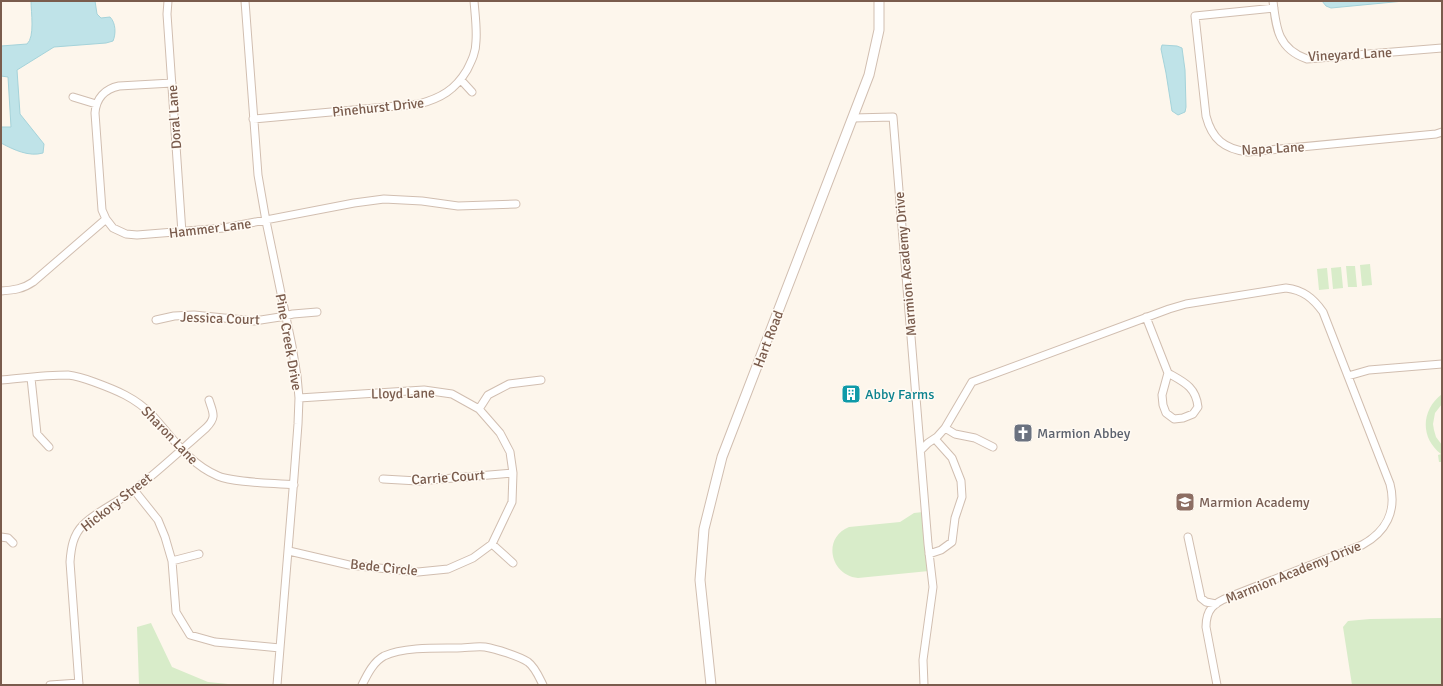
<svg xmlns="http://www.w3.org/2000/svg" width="1443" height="686" viewBox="0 0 1443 686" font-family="Signika,sans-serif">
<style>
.green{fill:#d8ecc9}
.water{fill:#bfe3e8;stroke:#a5d3da}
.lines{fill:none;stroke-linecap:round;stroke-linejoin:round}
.minor-casing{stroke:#d1beb0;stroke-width:9}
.tertiary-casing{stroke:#d1beb0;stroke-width:11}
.minor{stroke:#fff;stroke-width:7}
.tertiary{stroke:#fff;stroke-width:9}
.labels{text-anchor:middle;stroke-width:3;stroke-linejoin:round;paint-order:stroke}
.street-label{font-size:14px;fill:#7a5c4d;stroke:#fffaf3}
.culture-label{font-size:14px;fill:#0d838f;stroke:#fffaf3;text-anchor:start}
.worship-label{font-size:14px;fill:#5b616d;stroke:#fffaf3;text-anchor:start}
.education-label{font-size:14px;fill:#785e54;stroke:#fffaf3;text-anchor:start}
</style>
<rect width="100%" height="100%" fill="#fdf6ec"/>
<path class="green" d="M 1370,264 L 1372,285 L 1362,286 L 1360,265 Z
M 1346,266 L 1355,266 L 1357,287 L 1348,287 Z
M 1341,267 L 1343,288 L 1333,289 L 1331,268 Z
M 1327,268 L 1329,289 L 1319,290 L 1317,269 Z
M 1442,394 L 1442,404 L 1435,413 L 1433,424 L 1434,430 L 1436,437 L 1442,445 L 1442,462 L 1439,462 L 1438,455 L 1441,454 C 1420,438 1421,410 1442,394 Z
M 923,512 L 929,571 L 858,578 C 830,575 822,538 849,527 L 900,522 L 914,513 Z
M 1441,618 L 1442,621 L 1442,685 L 1352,685 L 1343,627 L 1348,621 L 1370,619 Z
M 151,623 L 172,667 L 208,682 L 238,685 L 139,685 L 137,627 Z"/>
<path class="water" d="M 31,1 L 95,1 L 97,14 L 101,18 L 110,17 C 116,23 116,34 113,41 L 106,43 L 54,47 L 17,70 L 20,114 L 44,144 L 43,153 C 29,157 14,150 1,143 L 1,127 L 11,127 L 8,77 L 1,76 L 1,46 L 27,44 C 35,37 31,12 31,1 Z
M 1322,1 L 1404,1 L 1331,8 L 1326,6 Z
M 1162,45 L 1177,46 L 1182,48 L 1185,70 L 1186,107 L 1185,112 L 1178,115 L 1172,111 L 1166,73 L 1161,49 Z"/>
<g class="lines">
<g class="minor-casing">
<path id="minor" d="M 168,1 L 167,14 L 182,233
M 245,1 L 258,175 L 266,221 L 292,346 L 297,376 L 299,398 L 298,424 L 294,477 L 277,685
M 1273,1 C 1276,28 1278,49 1307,59 L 1442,48
M 1274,8 L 1195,16 L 1206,116 C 1212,139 1224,149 1248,152 L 1436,134 L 1442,132
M 461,80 L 472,92
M 172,83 L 119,86 C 105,89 96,98 95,113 L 102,210 L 106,219 L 113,228 L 126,234 L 137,235 L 224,228 L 354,203 L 384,199 L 422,201 L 458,206 L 516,204
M 73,97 L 96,104
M 853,118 L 893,117 L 928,544 L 933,587 L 923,660 L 924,685
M 253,119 L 419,104 C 441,98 455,90 467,70 C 472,60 476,52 476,41 C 477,28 475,14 474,1
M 1,291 C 14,290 23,289 33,282 L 106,219
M 1146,317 L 1168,373 L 1162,395 L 1163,405 L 1166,413 L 1174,419 L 1183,418 L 1193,414 L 1198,407 C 1196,387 1184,382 1168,373
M 156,320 L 174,316 L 194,315 L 254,321 L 280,317 L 293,314 L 317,312
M 1348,376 L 1369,370 L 1442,364
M 31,378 L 37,434 L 49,447
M 1,380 C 23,378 46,375 68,375 C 77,376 86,379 94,382 C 116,390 136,398 152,415 C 173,438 188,463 218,476 C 235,483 275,483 294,485
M 479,409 L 488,395 L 509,384 L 541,380
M 945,428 L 955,434 L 975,438 L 993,447
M 921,450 L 928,443 L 937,437 L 945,428 L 972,382 L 1169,309 L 1186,304 L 1286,288 C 1303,290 1313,298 1323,312 L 1390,484 C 1397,511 1386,532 1362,545 L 1229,597 C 1214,603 1206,609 1206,627 L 1217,685
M 383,479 L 418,481 L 513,473
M 134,490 L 158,520 L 165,537 L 172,561 L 176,612 L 190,635 L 215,642 L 280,648
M 1,537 L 8,538 L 13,543
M 1188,537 L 1201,598 L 1206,602 L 1216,604
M 492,544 L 513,563
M 289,551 L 349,565 L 418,572 L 448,569 L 473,558 L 492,544 L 512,502 L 513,473 L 510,452 L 500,433 L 479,409 L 452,394 L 424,390 L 299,398
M 929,554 L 941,550 L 952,542 L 955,518 L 962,497 L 961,481 L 952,458 L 935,439
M 172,561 L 199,554
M 50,685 L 79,683
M 79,685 L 70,562 C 71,548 73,535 83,525 C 95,512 119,502 134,490 C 159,471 182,449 206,428 C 217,417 213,413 209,400
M 362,685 C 367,675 373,662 384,656 C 403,647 436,648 457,648 C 466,648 476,646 485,647 C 496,649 519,656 528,662 C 535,667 539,677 543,685"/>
</g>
<g class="tertiary-casing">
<path id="tertiary" d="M 711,685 L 700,580 L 704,529 L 722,457 L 869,75 L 879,30 L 879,1"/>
</g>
<use href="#minor" class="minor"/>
<use href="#tertiary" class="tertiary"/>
</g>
<defs>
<g id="building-square" transform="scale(1)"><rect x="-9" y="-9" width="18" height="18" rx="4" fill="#0f9aa8" stroke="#fffaf3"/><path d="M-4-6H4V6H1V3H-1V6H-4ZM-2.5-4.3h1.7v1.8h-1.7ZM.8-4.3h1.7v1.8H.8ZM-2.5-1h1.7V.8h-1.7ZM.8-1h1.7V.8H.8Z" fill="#fff"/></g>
<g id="church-square" transform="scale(1)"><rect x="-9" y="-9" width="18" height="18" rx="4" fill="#6b7280" stroke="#fffaf3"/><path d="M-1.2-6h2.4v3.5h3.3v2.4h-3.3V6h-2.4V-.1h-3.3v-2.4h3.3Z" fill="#fff"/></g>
<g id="school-square" transform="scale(1)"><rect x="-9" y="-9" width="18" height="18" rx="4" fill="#8d6e63" stroke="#fffaf3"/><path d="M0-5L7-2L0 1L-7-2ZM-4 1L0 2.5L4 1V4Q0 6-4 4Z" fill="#fff"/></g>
</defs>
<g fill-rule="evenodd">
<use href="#building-square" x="851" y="394"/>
<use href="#church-square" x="1023" y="433"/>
<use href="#school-square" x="1185" y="502"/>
</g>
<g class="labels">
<g class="street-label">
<text transform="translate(1350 54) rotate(-3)" y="5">Vineyard Lane</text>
<text transform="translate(378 107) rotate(-6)" y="5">Pinehurst Drive</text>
<text transform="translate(174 117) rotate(-94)" y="5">Doral Lane</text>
<text transform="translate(1273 148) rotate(-3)" y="5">Napa Lane</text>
<text transform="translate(210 228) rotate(-7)" y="5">Hammer Lane</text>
<text transform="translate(905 264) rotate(-95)" y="5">Marmion Academy Drive</text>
<text transform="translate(220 318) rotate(2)" y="5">Jessica Court</text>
<text transform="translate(768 339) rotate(-69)" y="5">Hart Road</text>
<text transform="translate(289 342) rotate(80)" y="5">Pine Creek Drive</text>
<text transform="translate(403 393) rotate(-1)" y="5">Lloyd Lane</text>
<text transform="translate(170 435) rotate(46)" y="5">Sharon Lane</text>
<text transform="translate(448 477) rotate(-4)" y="5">Carrie Court</text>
<text transform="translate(116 502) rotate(-38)" y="5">Hickory Street</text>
<text transform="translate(384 567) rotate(6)" y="5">Bede Circle</text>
<text transform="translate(1293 572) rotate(-22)" y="5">Marmion Academy Drive</text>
</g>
<g class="culture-label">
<text x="865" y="399">Abby Farms</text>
</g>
<g class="worship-label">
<text x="1037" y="438">Marmion Abbey</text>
</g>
<g class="education-label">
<text x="1199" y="507">Marmion Academy</text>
</g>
</g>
<rect width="1443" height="686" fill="none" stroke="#7a5c4d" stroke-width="4"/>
</svg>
